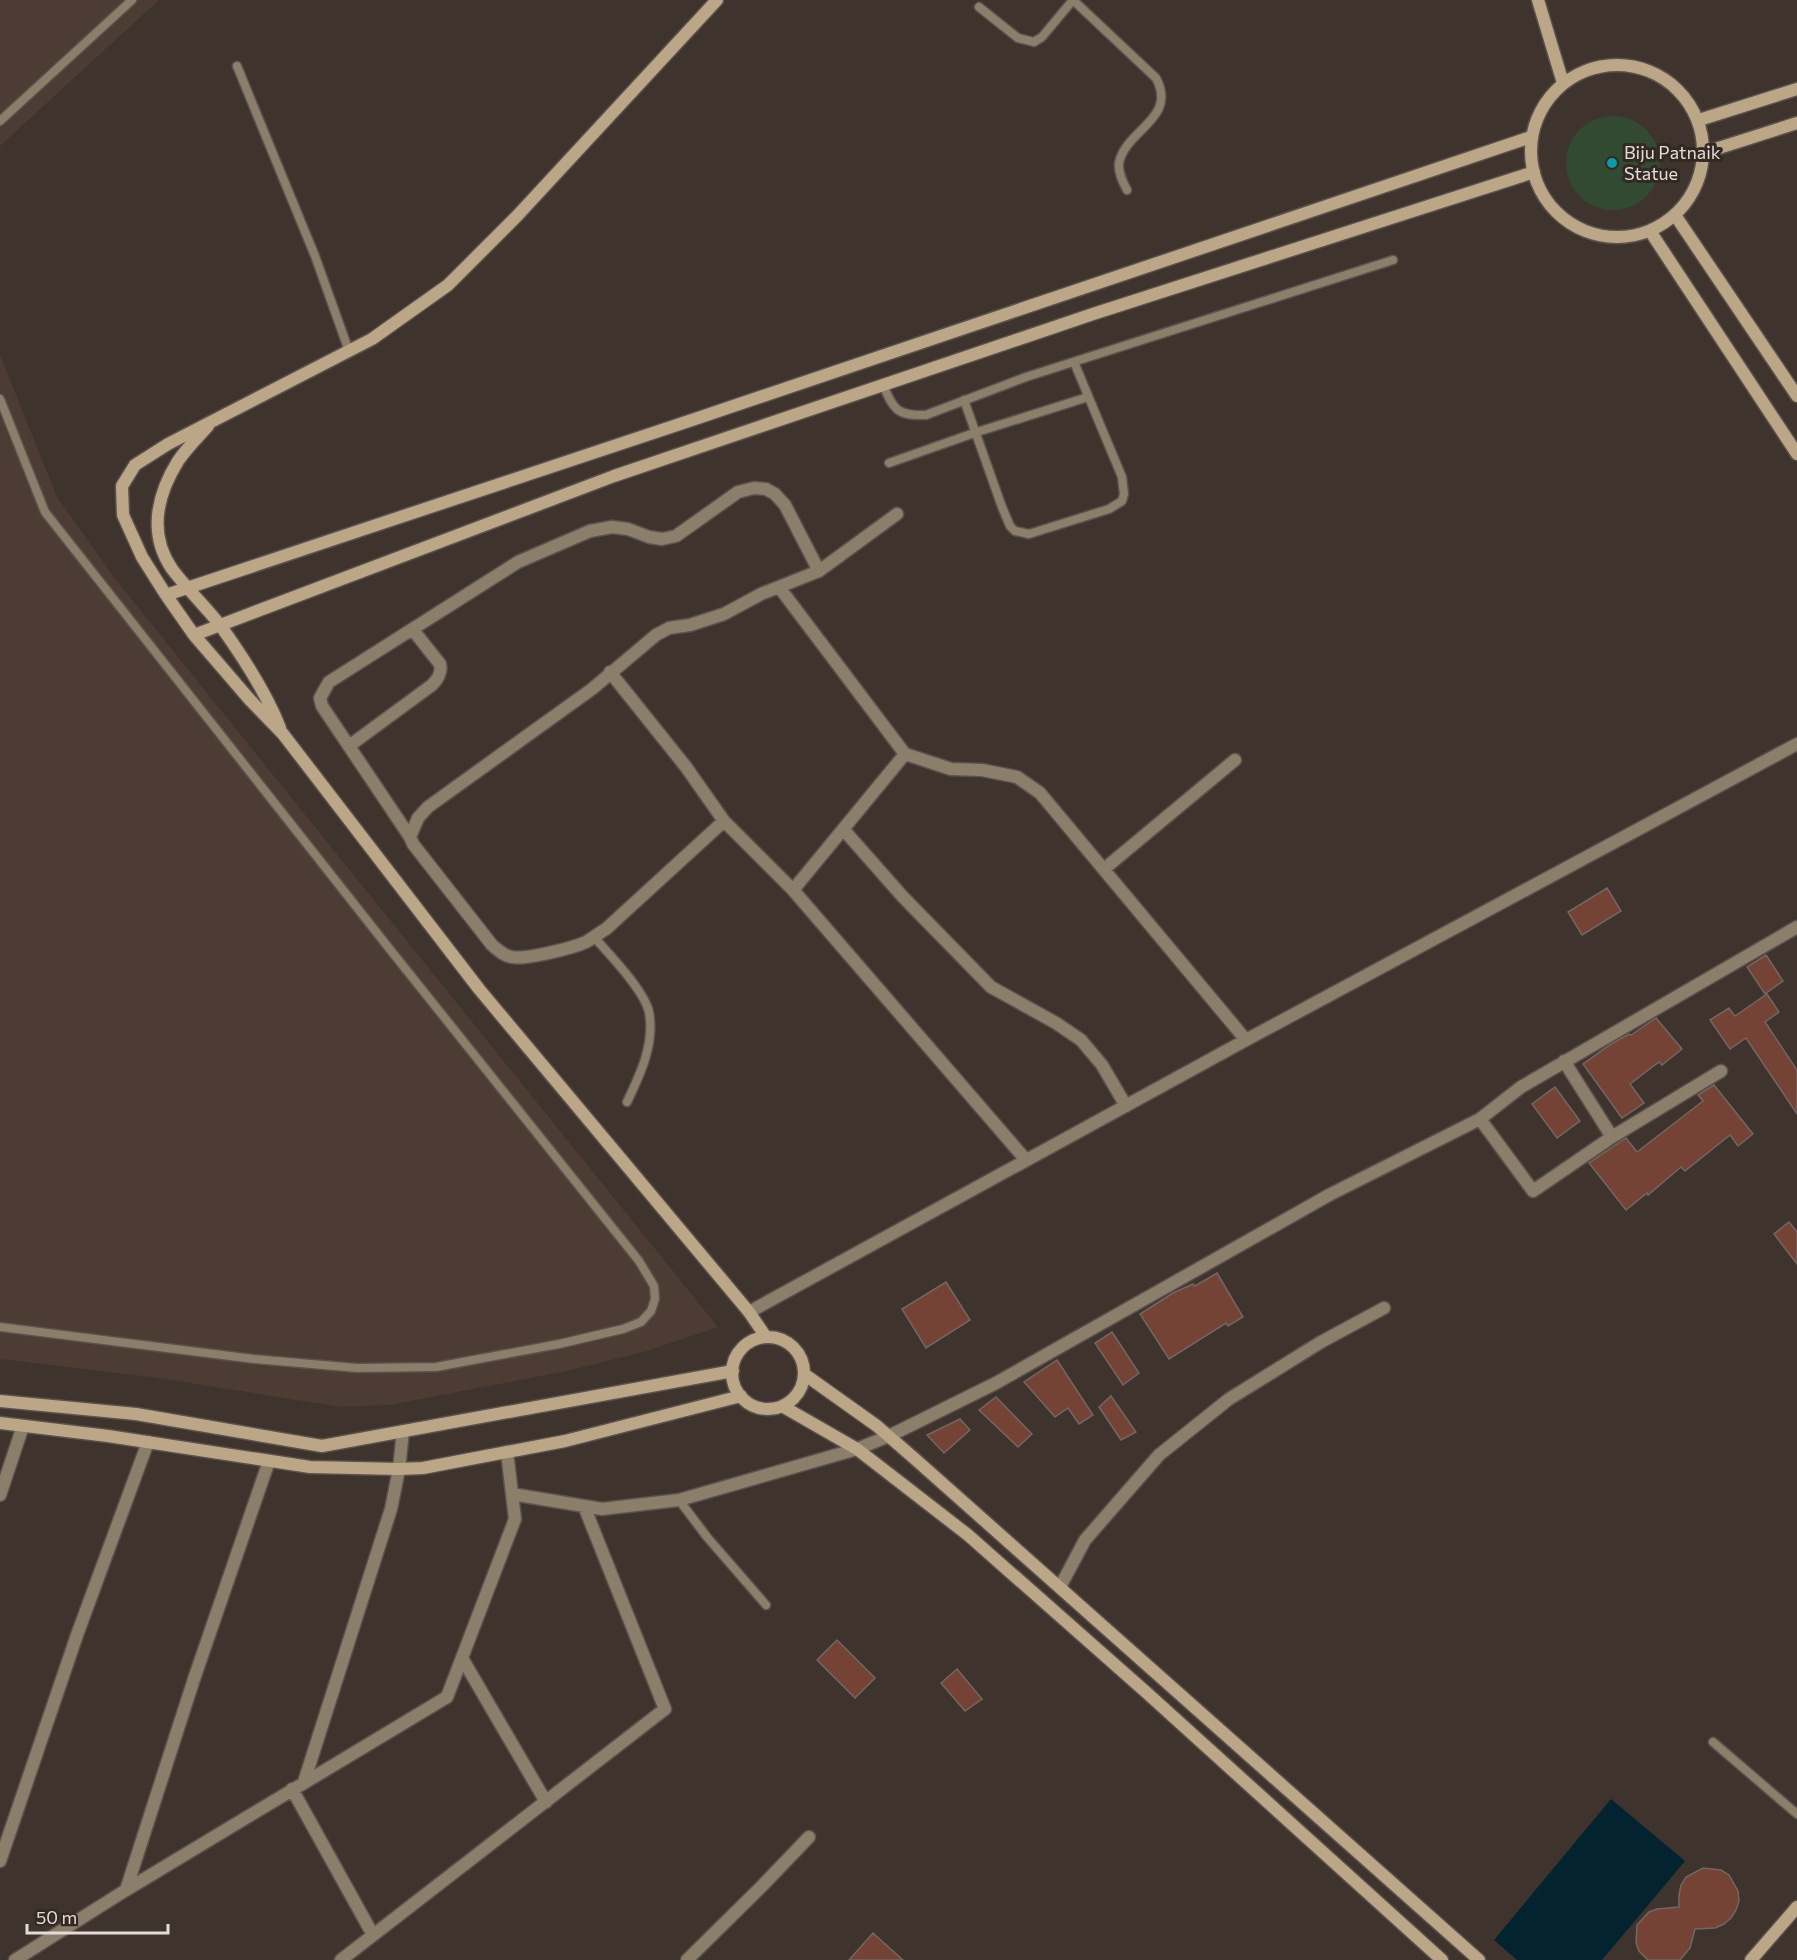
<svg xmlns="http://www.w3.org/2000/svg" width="1797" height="1960" viewBox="0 0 1797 1960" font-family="Commissioner,sans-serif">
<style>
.built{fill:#4d3c33}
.green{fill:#324a31}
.water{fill:#042330}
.building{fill:#744336;stroke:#746662;stroke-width:1.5}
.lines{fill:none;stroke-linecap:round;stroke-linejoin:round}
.lane-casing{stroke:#5c514c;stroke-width:11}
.street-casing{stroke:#5c514c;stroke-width:15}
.secondary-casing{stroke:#5c514c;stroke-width:15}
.lane{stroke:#8b7e6b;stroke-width:8}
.street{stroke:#8b7e6b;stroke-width:12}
.secondary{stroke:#bba788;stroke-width:12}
.culture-dot{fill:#0f9aa8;stroke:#332923;stroke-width:2}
.labels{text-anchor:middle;stroke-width:6;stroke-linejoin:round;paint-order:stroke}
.poi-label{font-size:18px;fill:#e4dcd9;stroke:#332923;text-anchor:start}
</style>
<rect width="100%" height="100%" fill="#3e332d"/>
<path class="built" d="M 0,0 L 159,0 L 0,146 Z
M 0,355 L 57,497 L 116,580 L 718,1327 L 647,1351 L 567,1371 L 390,1405 L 340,1407 L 159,1378 L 0,1359 Z"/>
<path class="green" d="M1566 163a47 47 0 1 1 94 0a47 47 0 1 1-94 0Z"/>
<path class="water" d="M 1611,1799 L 1685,1861 L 1602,1960 L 1517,1960 L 1494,1940 Z"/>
<path class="building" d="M 1607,888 L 1621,911 L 1582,935 L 1568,912 Z
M 1766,955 L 1783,981 L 1765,994 L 1747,967 Z
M 1767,994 L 1779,1012 L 1765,1022 L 1797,1070 L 1797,1114 L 1746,1038 L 1730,1049 L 1710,1020 L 1729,1008 L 1735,1016 Z
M 1656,1018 L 1682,1049 L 1662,1065 L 1659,1062 L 1630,1084 L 1644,1103 L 1622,1118 L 1583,1064 L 1611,1044 L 1629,1034 L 1631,1035 Z
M 1714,1085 L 1753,1134 L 1738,1146 L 1730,1135 L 1685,1171 L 1681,1167 L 1648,1195 L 1647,1193 L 1626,1210 L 1589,1163 L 1626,1138 L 1637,1152 L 1703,1101 L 1698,1095 Z
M 1555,1087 L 1580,1121 L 1557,1138 L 1532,1104 Z
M 1789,1222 L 1797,1232 L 1797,1264 L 1774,1234 Z
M 1217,1273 L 1243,1317 L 1228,1326 L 1226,1323 L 1169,1359 L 1140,1314 L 1173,1293 L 1193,1284 L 1195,1286 Z
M 946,1282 L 970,1320 L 926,1348 L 902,1309 Z
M 1112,1332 L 1139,1373 L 1123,1385 L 1095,1343 Z
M 1057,1360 L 1093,1415 L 1079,1424 L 1068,1408 L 1055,1417 L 1024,1382 Z
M 1111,1396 L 1136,1432 L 1121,1440 L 1099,1407 Z
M 996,1397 L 1032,1434 L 1018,1447 L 979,1410 Z
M 960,1419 L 970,1430 L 944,1453 L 927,1435 Z
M 837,1640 L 875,1678 L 855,1698 L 817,1660 Z
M 957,1669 L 982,1699 L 965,1711 L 941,1683 Z
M 1703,1868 L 1721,1870 L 1729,1875 L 1738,1891 L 1739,1901 L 1736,1910 L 1731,1918 L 1724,1924 L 1715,1928 L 1695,1929 L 1690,1948 L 1680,1960 L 1648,1960 L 1639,1951 L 1636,1943 L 1637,1925 L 1649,1912 L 1657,1909 L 1679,1907 L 1679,1895 L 1681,1885 L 1686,1877 Z
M 873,1933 L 903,1960 L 849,1960 Z"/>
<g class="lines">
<g class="lane-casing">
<path id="lane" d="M 1073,0 L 1156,78 C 1178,119 1126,129 1119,163 C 1118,173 1123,182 1127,190
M 979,7 L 1018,38 L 1034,42 L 1042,37 L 1073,0
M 237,66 L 315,256 L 349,351
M 0,121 L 132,0
M 883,385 C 894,410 897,416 926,415 L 1026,377 L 1393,260
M 0,399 L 45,512 L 392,952 L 639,1261 L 654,1286 L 655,1299 L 651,1311 L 641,1322 L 623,1329 L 559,1344 L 436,1367 L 357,1368 L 254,1359 L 0,1327
M 964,400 L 1002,507 L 1010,526 L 1015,531 L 1029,534 L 1109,509 L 1122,501 L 1124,494 L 1122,477 L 1074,362
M 889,463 L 977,432 L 1088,397
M 594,937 C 609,954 644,990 649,1012 C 655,1044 640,1075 627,1102
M 679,1500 L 707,1537 L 766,1605
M 1713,1742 L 1797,1814"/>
</g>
<g class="street-casing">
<path id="street" d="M 779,587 L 905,754 L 951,769 L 982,770 L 1017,777 L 1040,793 L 1246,1040
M 610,672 L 686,767 L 724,821 L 793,890
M 349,746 L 432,685 C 438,679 442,673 440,664 L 413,630
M 905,754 L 793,890 L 1026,1160
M 724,821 L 606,929 C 599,933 593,938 586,942 C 573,948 525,960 512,957 C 504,956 498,950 492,945 L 413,844 L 410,837 L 418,818 L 428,807 L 592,689 L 656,635 L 669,628 L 690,625 L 724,614 L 761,594 L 819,571 L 897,514
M 843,829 L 903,897 L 991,987 L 1056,1023 L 1081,1040 L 1102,1065 L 1126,1106
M 410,837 L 322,706 L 320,698 L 329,682 L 518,562 L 590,531 L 612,527 L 628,529 L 649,537 L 662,539 L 676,536 L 738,492 L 754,488 L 766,489 L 775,494 L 785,505 L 819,571
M 1104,869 L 1235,760
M 1480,1119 L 1533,1191 L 1612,1137 L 1564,1061
M 1612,1137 L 1721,1071
M 749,1312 L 1246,1040 L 1797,744
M 512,1494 L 602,1509 L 679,1500 L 857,1449 L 889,1436 L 996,1383 L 1329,1195 L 1480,1119 L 1521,1087 L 1797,927
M 0,1495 L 23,1426
M 1060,1587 L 1085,1540 L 1159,1455 L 1229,1399 L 1321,1342 L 1384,1308
M 462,1658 L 546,1802
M 304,1782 L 391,1509 L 399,1469 L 403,1431
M 292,1789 L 373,1935
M 0,1861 L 77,1635 L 148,1442
M 126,1890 L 447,1697 L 515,1519 L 507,1452
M 15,1960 L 126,1890 L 194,1679 L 269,1461
M 341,1960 L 665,1709 L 584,1506
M 687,1960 L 762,1886 L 809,1837"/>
</g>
<g class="secondary-casing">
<path id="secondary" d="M 717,0 L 517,216 L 448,285 L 372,339 L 168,444 L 135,465 L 122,486 L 123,515 L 142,557 L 166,595 L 194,635 L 250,700 L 283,734 L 479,989 L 749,1312 L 766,1337
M 1538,0 L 1563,83
M1531 151a86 86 0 1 1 172 0a86 86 0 1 1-172 0Z
M 1699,120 L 1797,89
M 1703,153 L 1797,123
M 1675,215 L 1797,396
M 1650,231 L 1797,454
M 208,426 C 198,437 186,449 178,461 C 157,495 148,534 172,569 C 187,589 205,606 220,625 C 243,657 266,692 280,728
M 166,595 L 689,421 L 1531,137
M 194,635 L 614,476 L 1093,314 L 1534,172
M732 1373a36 36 0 1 1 72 0a36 36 0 1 1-72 0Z
M 804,1374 L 877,1426 L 915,1459 L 1479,1960
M 0,1401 L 136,1414 L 322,1446 L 733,1371
M 782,1406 L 857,1449 L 968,1535 L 1147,1693 L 1442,1960
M 0,1423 L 108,1436 L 310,1467 L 399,1469 L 423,1468 L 565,1441 L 741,1396
M 1751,1960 L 1797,1907"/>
</g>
<use href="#lane" class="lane"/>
<use href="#street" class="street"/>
<use href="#secondary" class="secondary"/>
</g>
<circle class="culture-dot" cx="1612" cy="163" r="6"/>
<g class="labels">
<g class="poi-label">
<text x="1624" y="159">Biju Patnaik<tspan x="1624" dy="21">Statue</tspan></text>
</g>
</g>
<path d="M27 1924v9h141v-9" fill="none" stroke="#e4dcd9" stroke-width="3"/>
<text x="36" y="1924" font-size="18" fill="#e4dcd9" stroke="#332923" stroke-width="4.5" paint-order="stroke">50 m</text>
</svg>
